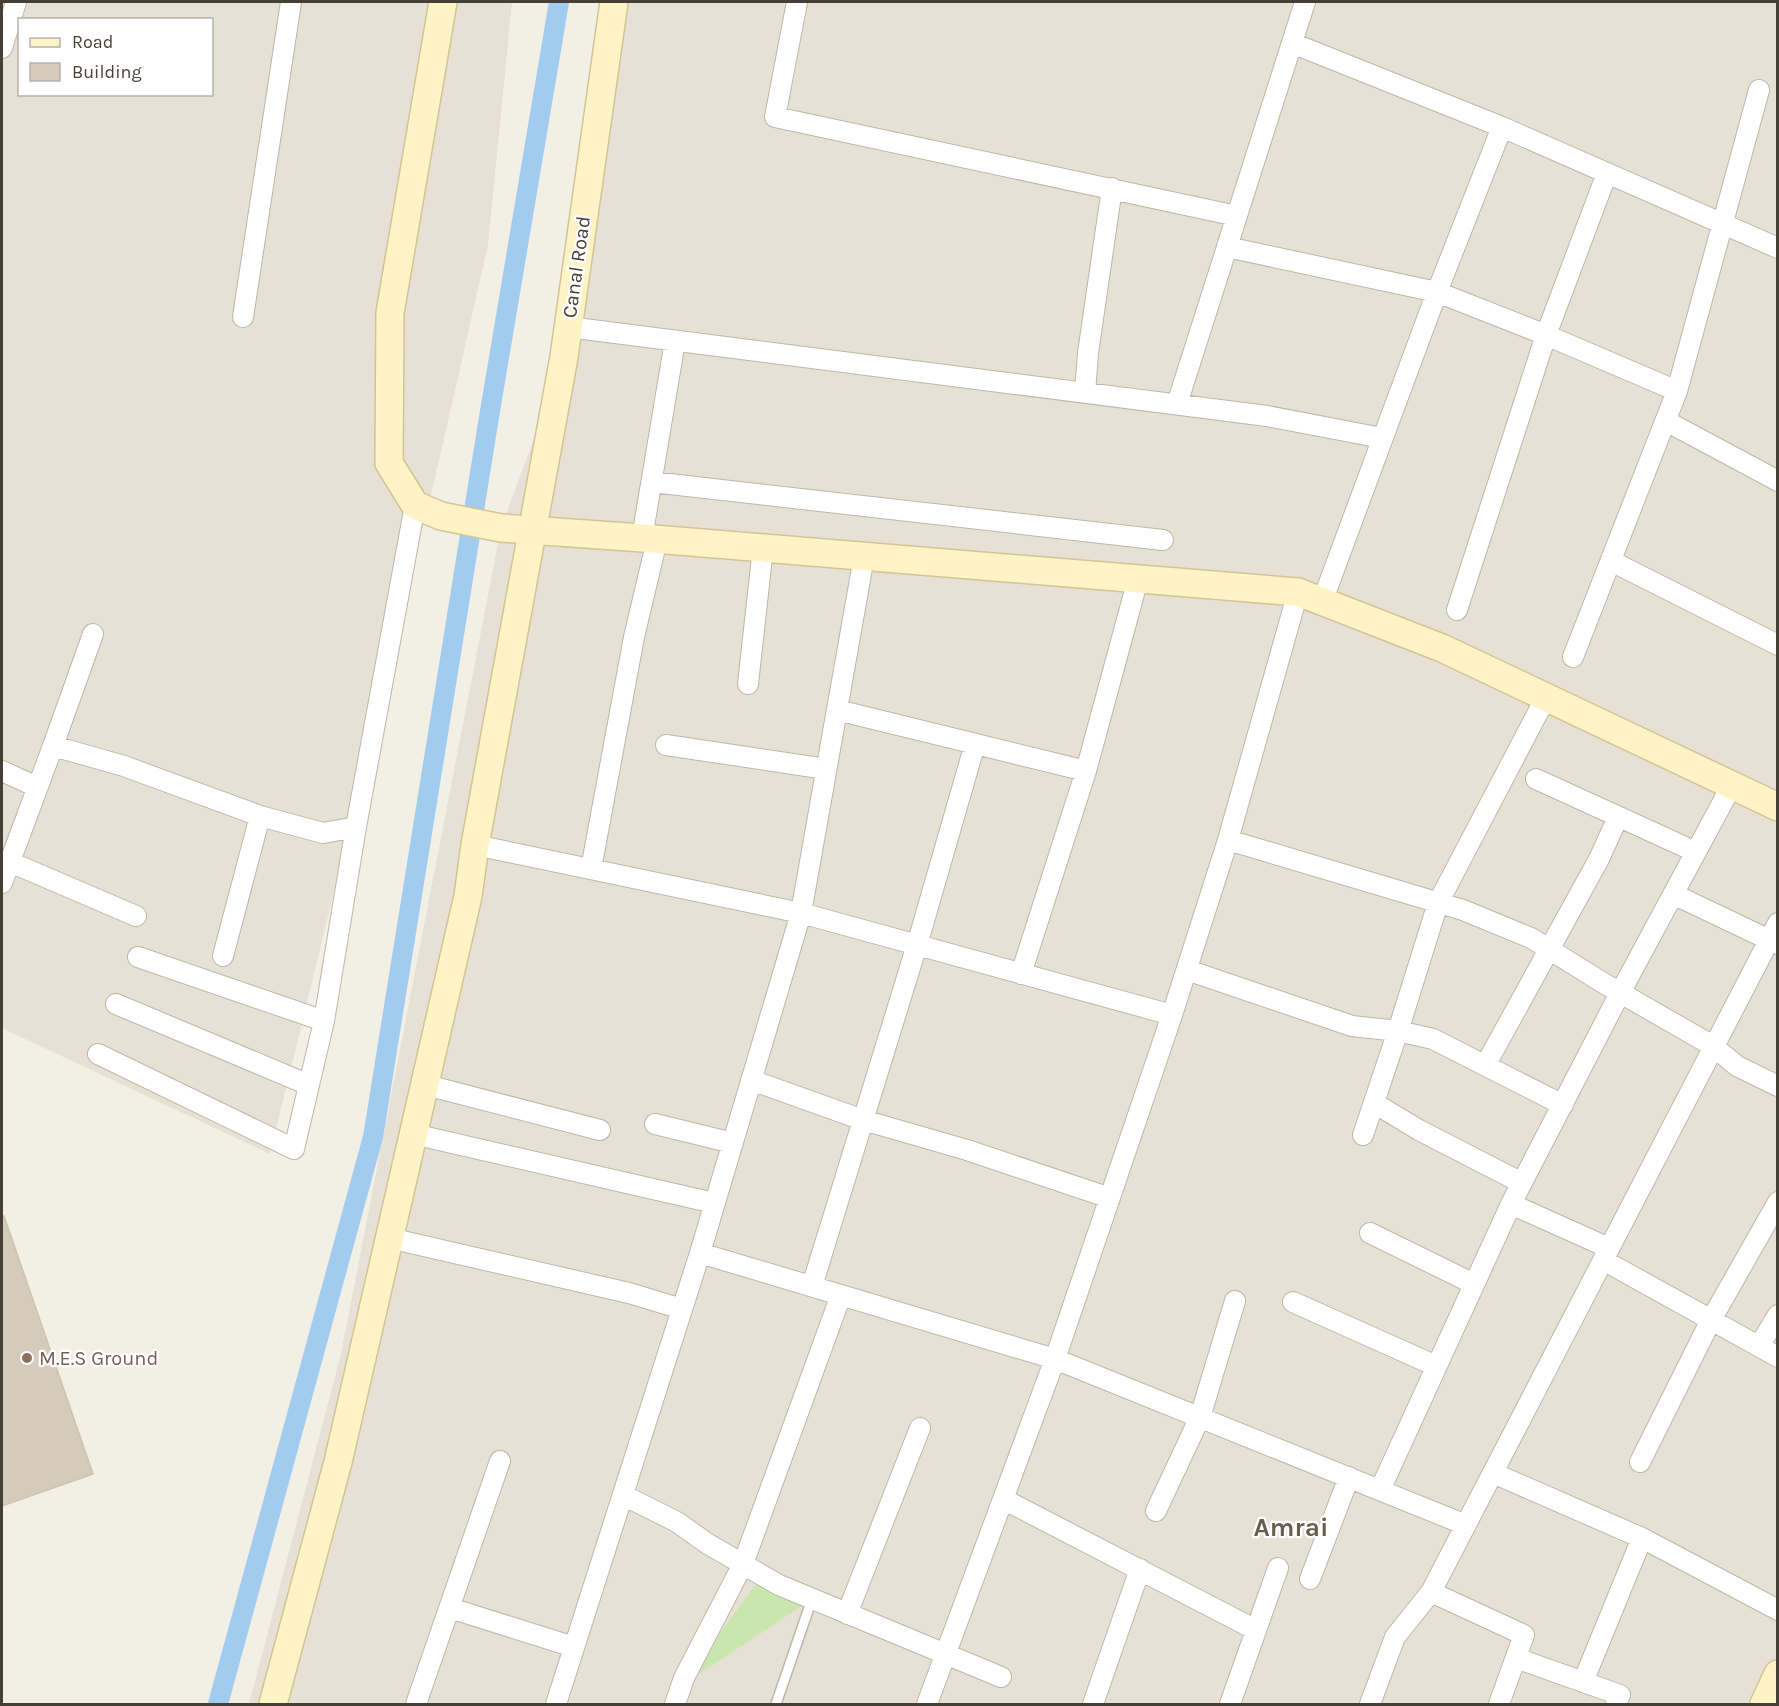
<svg xmlns="http://www.w3.org/2000/svg" width="1779" height="1706" viewBox="0 0 1779 1706" font-family="Karla,sans-serif">
<style>
.residential{fill:#e6e1d4;fill-rule:evenodd}
.green{fill:#cae6af}
.lines{fill:none;stroke-linecap:round;stroke-linejoin:round}
.canal{stroke:#a2ccef;stroke-width:20}
.building{fill:#d4cbbb;stroke:#cec4ae;stroke-width:1.5}
.lane-casing{stroke:#beb7a8;stroke-width:12}
.street-casing{stroke:#beb7a8;stroke-width:22}
.secondary-casing{stroke:#d2c496;stroke-width:30}
.lane{stroke:#fff;stroke-width:9}
.street{stroke:#fff;stroke-width:20}
.secondary{stroke:#fef3c4;stroke-width:27}
.education-dot{fill:#8d6e63;stroke:#fff;stroke-width:2}
.labels{text-anchor:middle;stroke-width:4.5;stroke-linejoin:round;paint-order:stroke}
.street-label{font-size:20px;fill:#453f35;stroke:#fff}
.education-label{font-size:20px;fill:#785e54;stroke:#fff;text-anchor:start}
.district-label{font-size:26px;font-weight:bold;fill:#685e4c;stroke:#fff}
</style>
<rect width="100%" height="100%" fill="#f2efe5"/>
<path class="residential" d="M 2,2 L 512,2 L 488,245 L 438,465 L 270,1154 L 2,1028 ZM 20,20 L 212,20 L 212,94 L 20,94 Z
M 614,2 L 1777,2 L 1777,1704 L 249,1704 L 341,1354 L 501,528 L 564,357 Z"/>
<path class="green" d="M 759,1580 L 812,1599 L 681,1686 Z"/>
<g class="lines">
<path class="canal" d="M 218,1704 L 373,1137 L 490,411 L 559,2"/>
</g>
<path class="building" d="M 4,1216 L 93,1474 L 2,1506 L 2,1217 Z"/>
<g class="lines">
<g class="lane-casing">
<path id="lane" d="M 776,1704 L 812,1599"/>
</g>
<g class="street-casing">
<path id="street" d="M 797,2 L 775,117 L 1237,216
M 1292,43 L 1502,127 L 1778,248
M 2,48 L 16,2
M 1227,247 L 1437,292 L 1546,335 L 1677,391
M 243,317 L 291,2
M 568,327 L 1267,416 L 1382,438
M 1085,393 L 1088,353 L 1112,188
M 1177,404 L 1305,2
M 1666,421 L 1778,481
M 652,482 L 1163,540
M 642,538 L 675,341
M 1611,561 L 1778,645
M 1298,592 L 1228,840 L 1463,910 L 1531,938 L 1605,984 L 1713,1046 L 1737,1066 L 1778,1086
M 1322,602 L 1437,292 L 1502,127
M 1457,610 L 1546,335 L 1607,173
M 1573,657 L 1677,391 L 1759,90
M 748,684 L 763,548
M 837,710 L 1086,771
M 666,745 L 826,769
M 53,746 L 93,634
M 2,771 L 37,787
M 1536,779 L 1696,852
M 475,845 L 801,913 L 864,557
M 10,862 L 136,916
M 591,869 L 634,637 L 657,540
M 2,883 L 53,746 L 124,766 L 260,816 L 323,833 L 356,827 L 415,505
M 1673,894 L 1778,944
M 223,956 L 260,816
M 138,957 L 324,1021
M 1187,970 L 1352,1026 L 1398,1031 L 1433,1039 L 1563,1105
M 1021,974 L 1086,771 L 1138,579
M 116,1004 L 309,1085
M 98,1054 L 294,1149 L 324,1021 L 356,827
M 1486,1064 L 1599,859 L 1618,817
M 751,1080 L 863,1120 L 967,1150 L 1110,1198
M 426,1085 L 600,1130
M 1374,1103 L 1419,1130 L 1522,1183
M 655,1124 L 733,1143
M 413,1134 L 714,1203
M 1363,1135 L 1398,1031 L 1438,903 L 1546,697
M 1511,1204 L 1609,1248
M 1370,1233 L 1474,1284
M 389,1238 L 629,1293 L 682,1309
M 700,1253 L 1055,1359 L 1172,1015
M 1603,1260 L 1778,1357
M 812,1286 L 917,945 L 975,744
M 1293,1302 L 1436,1366
M 1759,1346 L 1778,1315
M 1640,1462 L 1711,1320 L 1778,1202
M 1493,1473 L 1642,1538 L 1778,1610
M 1380,1490 L 1511,1204 L 1620,993 L 1732,785
M 623,1495 L 677,1522 L 708,1544 L 779,1585 L 1001,1677
M 1003,1499 L 1256,1630
M 1156,1511 L 1200,1417 L 1235,1301
M 1310,1579 L 1349,1477
M 1431,1592 L 1778,923
M 450,1608 L 574,1647
M 847,1614 L 920,1428
M 1516,1658 L 1620,1695 L 1616,1704
M 1583,1682 L 1642,1538
M 416,1704 L 500,1461
M 556,1704 L 700,1253 L 801,913 L 1172,1015 L 1228,840
M 675,1704 L 684,1678 L 743,1564 L 841,1295
M 927,1704 L 1055,1359 L 1466,1525
M 1093,1704 L 1140,1569
M 1230,1704 L 1278,1568
M 1370,1704 L 1395,1637 L 1431,1592 L 1524,1635 L 1499,1704"/>
</g>
<g class="secondary-casing">
<path id="secondary" d="M 443,2 L 390,313 L 389,463 L 415,505 L 441,516 L 501,528 L 642,538 L 1298,592 L 1442,648 L 1778,807
M 273,1704 L 338,1462 L 468,896 L 475,845 L 564,357 L 614,2
M 1764,1704 L 1778,1674"/>
</g>
<use href="#lane" class="lane"/>
<use href="#street" class="street"/>
<use href="#secondary" class="secondary"/>
</g>
<circle class="education-dot" cx="27" cy="1358" r="6"/>
<g class="labels">
<g class="street-label">
<text transform="translate(576 267) rotate(-82)" y="7">Canal Road</text>
</g>
<g class="education-label">
<text x="39" y="1365">M.E.S Ground</text>
</g>
<g class="district-label">
<text x="1291" y="1536">Amrai</text>
</g>
</g>
<rect width="1779" height="1706" fill="none" stroke="#453f35" stroke-width="6"/>
<rect x="18" y="18" width="195" height="78" fill="#ffffff" stroke="#b5b2ae" stroke-width="1.5"/>
<rect x="30" y="38" width="30" height="9" fill="#fef3c4" stroke="#b5b2ae" stroke-width="1.5"/>
<text x="72" y="48" font-size="18" fill="#453f35">Road</text>
<rect x="30" y="63" width="30" height="18" fill="#d4cbbb" stroke="#b5b2ae" stroke-width="1.5"/>
<text x="72" y="78" font-size="18" fill="#453f35">Building</text>
</svg>
